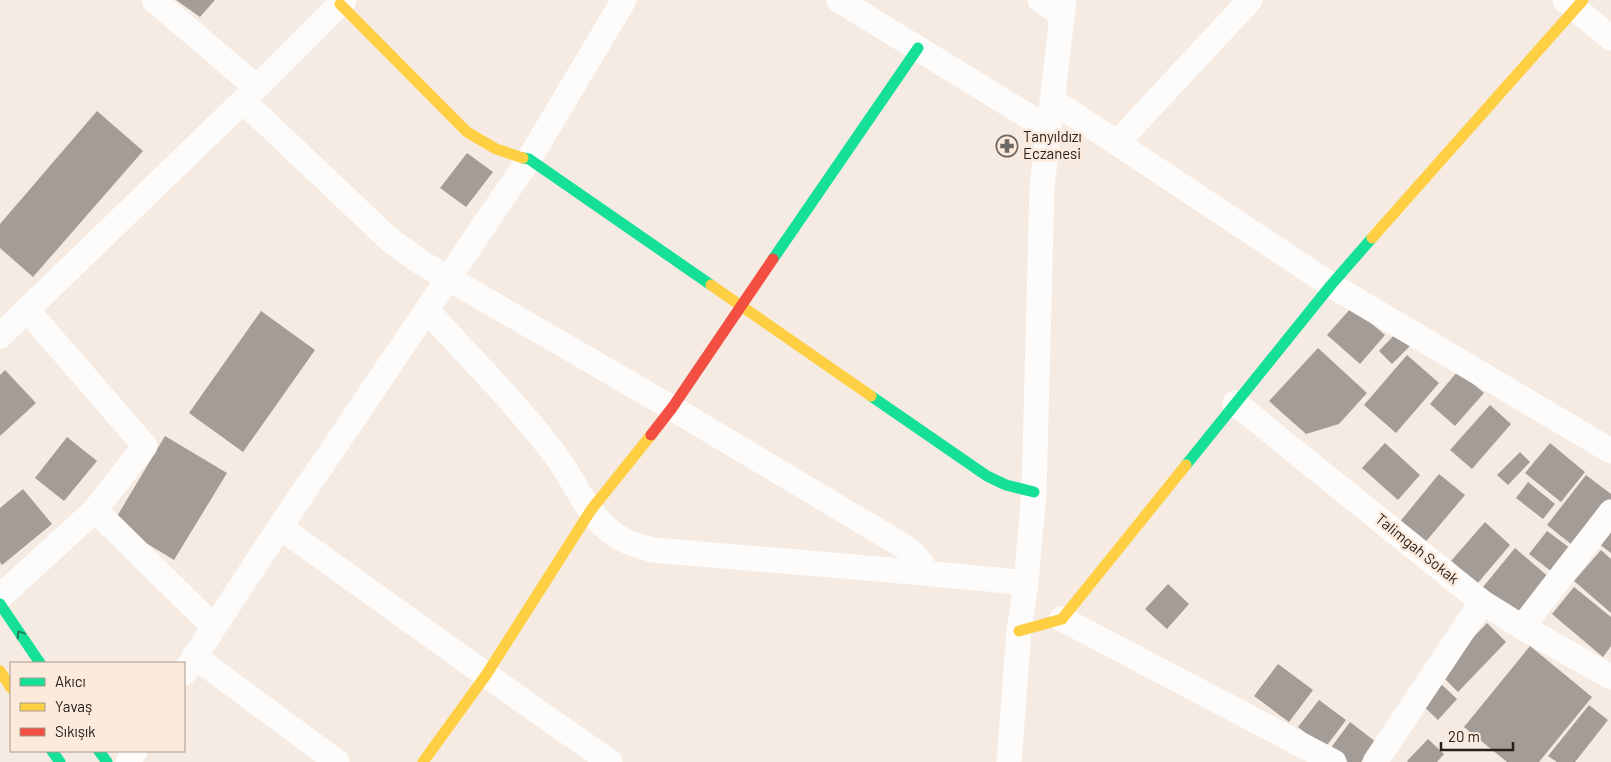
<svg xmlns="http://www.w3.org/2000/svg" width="1611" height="762" viewBox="0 0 1611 762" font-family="Barlow,sans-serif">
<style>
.building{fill:#a49c96}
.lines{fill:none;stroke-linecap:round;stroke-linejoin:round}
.street{stroke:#fefcfb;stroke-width:25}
.fast{stroke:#16e098;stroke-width:11}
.slow{stroke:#ffcf43;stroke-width:11}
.jam{stroke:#f24e42;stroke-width:11}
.oneway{stroke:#1e805a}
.labels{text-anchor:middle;stroke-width:5;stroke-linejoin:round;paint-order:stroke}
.poi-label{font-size:15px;fill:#27201b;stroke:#fceadc;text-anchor:start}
.street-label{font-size:15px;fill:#27201b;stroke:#fceadc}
</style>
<rect width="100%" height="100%" fill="#f5ebe3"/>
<path class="building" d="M 176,0 L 215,0 L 200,17 Z
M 97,111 L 143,151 L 33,277 L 0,248 L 0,224 Z
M 467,153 L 493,172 L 466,207 L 440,188 Z
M 1352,307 L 1385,335 L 1360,364 L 1327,335 Z
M 261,311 L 315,350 L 243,452 L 189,413 Z
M 1398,331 L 1412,344 L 1392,364 L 1379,351 Z
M 1318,348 L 1367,393 L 1339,424 L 1306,434 L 1269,401 Z
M 1407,355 L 1439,383 L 1396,433 L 1364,405 Z
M 5,370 L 36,403 L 0,436 L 0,375 Z
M 1458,371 L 1484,393 L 1455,426 L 1430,404 Z
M 1490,405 L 1511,424 L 1472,469 L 1450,450 Z
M 165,436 L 227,473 L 174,560 L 113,523 Z
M 67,437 L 97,461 L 64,501 L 35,478 Z
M 1385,443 L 1420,475 L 1398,500 L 1362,468 Z
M 1550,443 L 1585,472 L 1561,502 L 1525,473 Z
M 1520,452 L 1530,462 L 1508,485 L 1497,475 Z
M 1439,474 L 1465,495 L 1423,545 L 1398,524 Z
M 1586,475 L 1611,494 L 1611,502 L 1576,548 L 1547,525 Z
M 1528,482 L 1555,504 L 1543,519 L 1516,498 Z
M 23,489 L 52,524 L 2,565 L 0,562 L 0,508 Z
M 1485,522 L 1510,545 L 1477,584 L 1451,561 Z
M 1611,530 L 1611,553 L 1599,544 Z
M 1547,531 L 1574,551 L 1556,575 L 1529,554 Z
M 1515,548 L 1551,579 L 1519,617 L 1483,587 Z
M 1601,550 L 1611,559 L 1611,613 L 1574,581 Z
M 1168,584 L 1189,604 L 1167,629 L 1145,609 Z
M 1574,587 L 1611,617 L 1611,646 L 1603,657 L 1552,614 Z
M 1487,623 L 1506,642 L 1458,692 L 1439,673 Z
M 1530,646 L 1592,697 L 1539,762 L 1507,762 L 1464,727 Z
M 1278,664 L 1313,690 L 1289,722 L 1254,696 Z
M 1439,682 L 1457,699 L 1438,720 L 1420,703 Z
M 1319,700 L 1346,720 L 1325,748 L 1298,727 Z
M 1589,705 L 1608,720 L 1575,762 L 1557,762 L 1548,756 Z
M 1350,722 L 1376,742 L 1361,762 L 1348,762 L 1330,749 Z
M 1428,739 L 1444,754 L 1437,762 L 1408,762 L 1407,761 Z"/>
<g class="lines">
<path class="street" d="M 154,0 L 256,87
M 839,0 L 1049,129
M 1040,0 L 1062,15
M 1565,0 L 1611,38
M 1052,100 L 1331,285 L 1611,451
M 243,101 L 390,240 L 422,263 L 672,408 L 905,547 C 914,555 922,561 926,573
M 1117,143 L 1250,0
M 427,310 C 470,358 517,404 556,456 C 572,477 584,507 603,525 C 619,540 633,545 654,550 C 778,561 902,570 1026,583
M 0,336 L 243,101 L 344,0
M 1235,403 L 1482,602 L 1522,627 L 1611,677
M 95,510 L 214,627
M 280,527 L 486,675 L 610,762
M 0,597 L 95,510 L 145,446 L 27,310
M 1062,619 L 1334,762
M 1522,627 L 1611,512
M 194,656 L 337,762
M 184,673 L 280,527 L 529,159 L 624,0
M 128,762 L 135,751
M 1009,762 L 1019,631 L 1026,583 L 1034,492 L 1042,187 L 1064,0
M 1375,762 L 1482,602"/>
<path class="fast" d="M 523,158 L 529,159 L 711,285
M 773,259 L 918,48
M 871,396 L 987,476 L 1006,485 L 1034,492
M 1186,465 L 1331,285 L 1372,238
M 0,604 L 40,663
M 52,751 L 60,762
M 99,751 L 107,762"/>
<path class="slow" d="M 340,4 L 467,132 L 496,149 L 523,158
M 1372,238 L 1583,0
M 711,285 L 871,396
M 1019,631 L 1062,619 L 1186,465
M 0,671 L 11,688
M 423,762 L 486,675 L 591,510 L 651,435"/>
<path class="jam" d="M 651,435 L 672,408 L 773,259"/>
</g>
<defs><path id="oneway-chevron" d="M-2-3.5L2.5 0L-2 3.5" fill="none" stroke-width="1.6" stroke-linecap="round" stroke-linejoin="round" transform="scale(1.25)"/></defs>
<use class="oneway" href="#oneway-chevron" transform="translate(20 634) rotate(-124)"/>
<defs>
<g id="pharmacy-ring" transform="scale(1.125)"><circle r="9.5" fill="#fceadc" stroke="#6f6761" stroke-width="1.5"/><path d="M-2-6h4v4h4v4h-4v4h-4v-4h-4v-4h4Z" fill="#6f6761"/></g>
</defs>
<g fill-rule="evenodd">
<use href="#pharmacy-ring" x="1007" y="146"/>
</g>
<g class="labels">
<g class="poi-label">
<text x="1023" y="142">Tanyıldızı<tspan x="1023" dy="17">Eczanesi</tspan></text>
</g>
<g class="street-label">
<text transform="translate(1417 549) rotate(39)" y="5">Talimgah Sokak</text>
</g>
</g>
<rect x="10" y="662" width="175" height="90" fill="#fceadc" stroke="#a7998f"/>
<rect x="20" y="678" width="25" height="8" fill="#16e098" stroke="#a7998f"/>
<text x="55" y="687" font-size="15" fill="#27201b">Akıcı</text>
<rect x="20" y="703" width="25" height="8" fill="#ffcf43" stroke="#a7998f"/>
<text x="55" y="712" font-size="15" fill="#27201b">Yavaş</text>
<rect x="20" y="728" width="25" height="8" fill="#f24e42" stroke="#a7998f"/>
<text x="55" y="737" font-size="15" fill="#27201b">Sıkışık</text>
<path d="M1441 742v8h72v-8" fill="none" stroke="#27201b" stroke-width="2.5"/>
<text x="1448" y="742" font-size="15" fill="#27201b" stroke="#fceadc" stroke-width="4" paint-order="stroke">20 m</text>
</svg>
